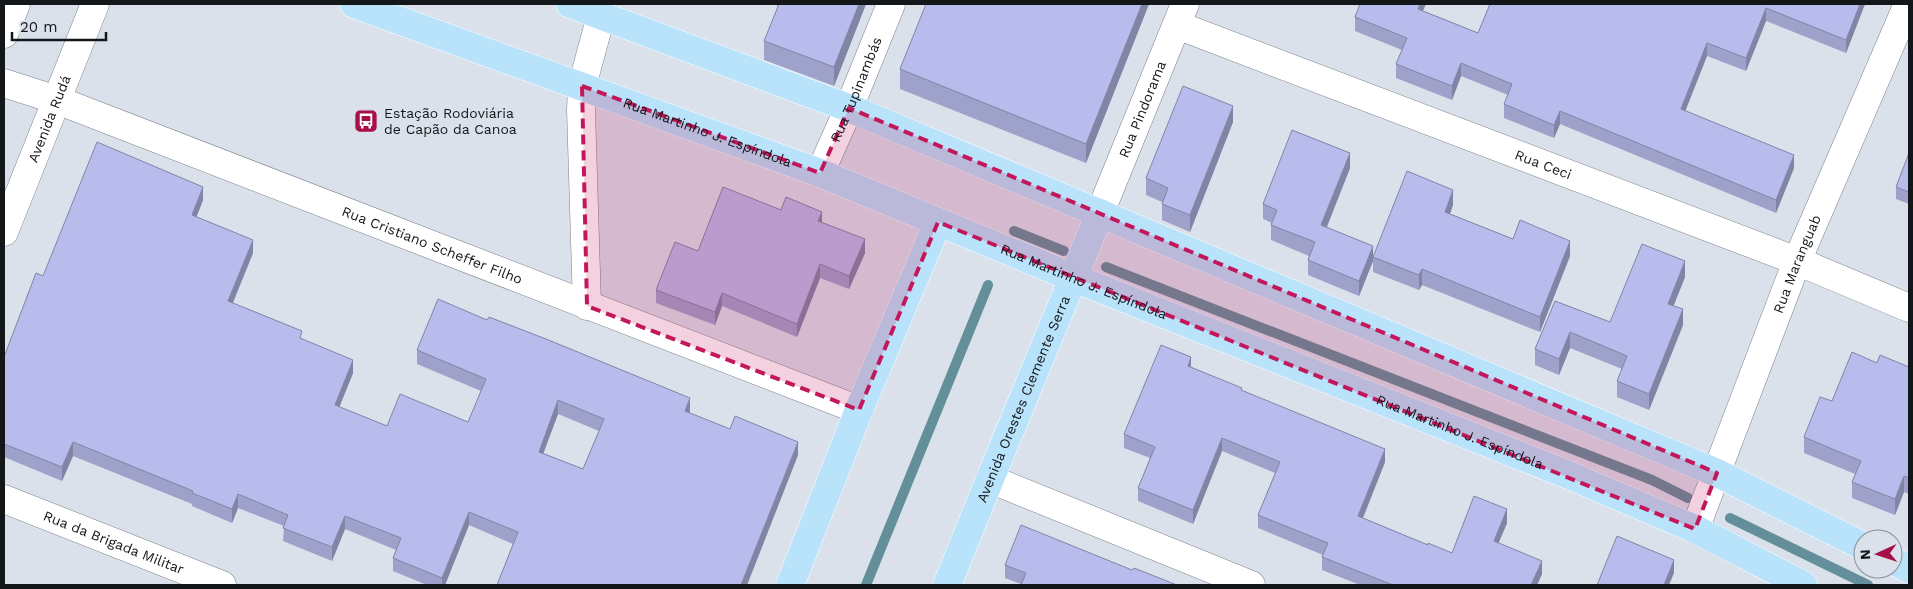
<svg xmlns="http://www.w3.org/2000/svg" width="1913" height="589" viewBox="0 0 1913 589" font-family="'Work Sans',sans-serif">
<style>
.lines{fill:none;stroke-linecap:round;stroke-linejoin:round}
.stream{stroke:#628f9a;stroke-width:10}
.minor-casing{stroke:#7b828b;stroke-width:29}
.major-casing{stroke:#fff;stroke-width:29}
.minor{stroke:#fff;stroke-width:28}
.major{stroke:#b9e2fb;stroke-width:28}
.wall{fill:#9ea2cb;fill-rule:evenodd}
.shaded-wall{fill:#8184a5}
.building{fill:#b8bcec;stroke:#8184a5;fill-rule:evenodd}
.marked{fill:#c2185b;fill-opacity:0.2;stroke:#c2185b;stroke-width:4;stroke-dasharray:10 6;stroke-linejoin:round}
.labels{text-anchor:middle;stroke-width:4;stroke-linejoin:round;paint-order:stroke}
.street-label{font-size:14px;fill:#14171a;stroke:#dae1eb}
.poi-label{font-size:14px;fill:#14171a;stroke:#dae1eb;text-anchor:start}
</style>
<rect width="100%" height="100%" fill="#dae1eb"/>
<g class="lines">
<path class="stream" d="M 1014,231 L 1064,251
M 1106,267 L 1652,480 L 1688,498
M 1730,518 L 1868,585
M 866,585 L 988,285"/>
<g class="minor-casing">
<g id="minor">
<path id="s1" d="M 1177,25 L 1797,261 L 1909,308"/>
<path d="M 4,34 L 16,4"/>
<path id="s2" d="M 4,83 L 57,100 L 859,410"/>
<path id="s3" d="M 820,173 L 849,108 L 891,4"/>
<path id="s4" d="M 1100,213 L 1185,4"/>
<path id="s5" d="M 4,232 L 95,4"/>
<path d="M 587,306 L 581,110 L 582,86 L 601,16"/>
<path d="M 990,479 L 1251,585"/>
<path id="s6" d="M 4,499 L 222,585"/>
<path id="s7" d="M 1695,529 L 1797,261 L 1908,4"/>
</g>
</g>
<g class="major-casing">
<g id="major">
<path id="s8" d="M 354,4 L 820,173 L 1074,278 L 1571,476 L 1695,529 L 1803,585"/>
<path d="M 570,4 L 849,108 L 1717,473 L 1863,546"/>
<path d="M 1893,561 L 1909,569"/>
<path d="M 790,585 L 859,410 L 938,222"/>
<path id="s9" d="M 947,585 L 990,479 L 1100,213"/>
</g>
</g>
<use href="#minor" class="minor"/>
<use href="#major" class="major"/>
</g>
<path class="wall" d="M 774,4 L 866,4 L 834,86 L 764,60 L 764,41 L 778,6 Z
M 1149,4 L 1086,163 L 900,89 L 900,69 Z
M 1490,4 L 1865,4 L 1846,53 L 1766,21 L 1746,71 L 1707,56 L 1685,111 L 1794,168 L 1776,213 L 1560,124 L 1554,138 L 1504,118 L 1504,104 L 1508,95 L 1461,76 L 1452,100 L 1396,78 L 1396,64 L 1402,50 L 1355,31 L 1355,17 L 1423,11 L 1478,33 Z
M 1233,122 L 1190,232 L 1162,220 L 1162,202 L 1146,195 L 1146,178 Z
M 1909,153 L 1909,204 L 1896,199 L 1896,187 Z
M 1350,168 L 1327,227 L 1373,261 L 1359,296 L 1308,275 L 1308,260 L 1309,256 L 1271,240 L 1271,225 L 1272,223 L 1263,219 L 1263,204 Z
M 203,200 L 196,217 L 253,253 L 233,303 L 302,339 L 353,373 L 339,407 L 387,426 L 468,422 L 481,391 L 417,364 L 417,350 L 690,412 L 689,413 L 730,429 L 798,455 L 747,585 L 497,585 L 513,544 L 469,525 L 445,585 L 427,585 L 393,571 L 393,558 L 396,550 L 345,529 L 332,561 L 283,541 L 284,526 L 238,508 L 232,523 L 192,506 L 192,504 L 73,456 L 62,481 L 4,457 L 4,357 L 43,276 ZM 558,414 L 599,431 L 583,469 L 543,453 Z
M 1453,205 L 1450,214 L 1513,239 L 1570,256 L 1540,332 L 1422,285 L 1419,290 L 1373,272 L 1373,257 Z
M 781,210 L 822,222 L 865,253 L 849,289 L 820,278 L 797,337 L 722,306 L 715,325 L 656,303 L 656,290 Z
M 1685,277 L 1673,306 L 1683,325 L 1649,410 L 1617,397 L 1617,381 L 1622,369 L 1570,348 L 1559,375 L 1535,365 L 1535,349 L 1555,301 L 1610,322 Z
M 1877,363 L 1909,367 L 1909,494 L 1904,492 L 1895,515 L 1852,498 L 1852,482 L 1855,474 L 1804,453 L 1804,437 L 1832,401 Z
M 1191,367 L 1242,390 L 1385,462 L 1363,518 L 1428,545 L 1452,553 L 1507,523 L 1498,543 L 1542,574 L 1537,585 L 1360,585 L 1322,570 L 1322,557 L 1323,555 L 1258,528 L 1258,515 L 1275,473 L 1222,451 L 1193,524 L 1138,501 L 1138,488 L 1150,458 L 1124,448 L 1124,434 Z
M 1005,565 L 1132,570 L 1021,584 L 1005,578 Z"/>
<path class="shaded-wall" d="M 859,4 L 866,4 L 834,86 L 834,67 Z
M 1142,4 L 1149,4 L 1086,163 L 1086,144 Z
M 1420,4 L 1426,4 L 1418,22 L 1418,9 Z
M 1860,4 L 1865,4 L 1846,53 L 1846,40 Z
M 1766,8 L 1766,21 L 1746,71 L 1746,58 Z
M 1707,43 L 1707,56 L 1681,122 L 1681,109 Z
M 1461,63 L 1461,76 L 1452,100 L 1452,86 Z
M 1233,106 L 1233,122 L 1190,232 L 1190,215 Z
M 1560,111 L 1560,124 L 1554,138 L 1554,125 Z
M 1350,153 L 1350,168 L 1321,241 L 1321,225 Z
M 1794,155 L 1794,168 L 1776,213 L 1776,200 Z
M 203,187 L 203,200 L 192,229 L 192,215 Z
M 1453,190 L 1453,205 L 1445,227 L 1445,212 Z
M 822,212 L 822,225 L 818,221 Z
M 865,239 L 865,253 L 849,289 L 849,276 Z
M 253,240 L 253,253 L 228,314 L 228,301 Z
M 1570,241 L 1570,256 L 1540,332 L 1540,317 Z
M 1373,246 L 1373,261 L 1359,296 L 1359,281 Z
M 1685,261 L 1685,277 L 1668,320 L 1668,304 Z
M 820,264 L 820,278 L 797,337 L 797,324 Z
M 1422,269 L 1422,285 L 1419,290 L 1419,275 Z
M 722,293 L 722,306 L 715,325 L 715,312 Z
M 1683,309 L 1683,325 L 1649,410 L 1649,394 Z
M 1570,332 L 1570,348 L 1559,375 L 1559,359 Z
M 1191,357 L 1191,371 L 1188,366 Z
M 353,360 L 353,373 L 335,418 L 335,405 Z
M 690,398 L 690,412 L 685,424 L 685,411 Z
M 558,400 L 558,414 L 539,465 L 539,452 Z
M 1222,438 L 1222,451 L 1193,524 L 1193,510 Z
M 73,442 L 73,456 L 62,481 L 62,467 Z
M 798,442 L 798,455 L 747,585 L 741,585 Z
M 1385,449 L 1385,462 L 1358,530 L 1358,516 Z
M 1904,476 L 1904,492 L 1895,515 L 1895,499 Z
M 238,494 L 238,508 L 232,523 L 232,509 Z
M 1507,509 L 1507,523 L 1494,554 L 1494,541 Z
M 469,512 L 469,525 L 445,585 L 442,585 L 442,578 Z
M 345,516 L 345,529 L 332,561 L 332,547 Z
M 1674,560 L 1674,573 L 1669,585 L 1664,585 Z
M 1542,561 L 1542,574 L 1537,585 L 1531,585 Z"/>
<path class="building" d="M 779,4 L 859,4 L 834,67 L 764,41 Z
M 926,4 L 1142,4 L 1086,144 L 900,69 Z
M 1360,4 L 1420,4 L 1418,9 L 1478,33 L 1490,4 L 1860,4 L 1846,40 L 1766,8 L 1746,58 L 1707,43 L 1681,109 L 1794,155 L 1776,200 L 1560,111 L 1554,125 L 1504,104 L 1512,84 L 1461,63 L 1452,86 L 1396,64 L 1407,38 L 1355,17 Z
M 1183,86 L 1233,106 L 1190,215 L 1162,204 L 1168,188 L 1146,178 Z
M 1292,130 L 1350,153 L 1321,225 L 1373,246 L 1359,281 L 1308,260 L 1315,242 L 1271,225 L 1277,210 L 1263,204 Z
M 97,142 L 203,187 L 192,215 L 253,240 L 228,301 L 302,331 L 300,338 L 353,360 L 335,405 L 387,426 L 400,394 L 468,422 L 486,379 L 417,350 L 438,299 L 487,320 L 489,317 L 546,339 L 690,398 L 685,411 L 730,429 L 735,416 L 798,442 L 741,585 L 497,585 L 518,532 L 469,512 L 442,578 L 393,558 L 401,538 L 345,516 L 332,547 L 283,528 L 288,515 L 238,494 L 232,509 L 192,493 L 193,491 L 73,442 L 62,467 L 4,444 L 4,357 L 36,273 L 43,276 ZM 558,400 L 604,419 L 583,469 L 539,452 Z
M 1909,153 L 1909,192 L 1896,187 Z
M 1407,171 L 1453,190 L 1445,212 L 1513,239 L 1520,220 L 1570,241 L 1540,317 L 1422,269 L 1419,275 L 1373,257 Z
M 723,187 L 781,210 L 786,197 L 822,212 L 818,221 L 865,239 L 849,276 L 820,264 L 797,324 L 722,293 L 715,312 L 656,290 L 675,242 L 698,251 Z
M 1642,244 L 1685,261 L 1668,304 L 1683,309 L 1649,394 L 1617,381 L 1627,356 L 1570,332 L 1559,359 L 1535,349 L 1555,301 L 1610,322 Z
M 1161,345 L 1191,357 L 1188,366 L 1242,388 L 1241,390 L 1385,449 L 1358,516 L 1428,545 L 1428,543 L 1452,553 L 1474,496 L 1507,509 L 1494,541 L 1542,561 L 1531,585 L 1393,585 L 1322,557 L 1328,543 L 1258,515 L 1280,462 L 1222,438 L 1193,510 L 1138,488 L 1155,447 L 1124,434 Z
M 1852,352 L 1877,363 L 1880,355 L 1909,367 L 1909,478 L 1904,476 L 1895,499 L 1852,482 L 1861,461 L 1804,437 L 1820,397 L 1832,401 Z
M 1021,525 L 1132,570 L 1134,568 L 1177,585 L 1021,585 L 1026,573 L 1005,565 Z
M 1617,536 L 1674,560 L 1664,585 L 1597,585 Z"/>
<path class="marked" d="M 582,86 L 820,173 L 849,108 L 1717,473 L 1695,529 L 938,222 L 859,410 L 587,306 Z"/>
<defs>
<g id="bus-square" transform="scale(1.25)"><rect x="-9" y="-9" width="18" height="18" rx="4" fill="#a61046" stroke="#dae1eb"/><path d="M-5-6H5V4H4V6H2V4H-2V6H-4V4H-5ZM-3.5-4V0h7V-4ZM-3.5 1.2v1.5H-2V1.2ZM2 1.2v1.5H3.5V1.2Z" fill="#fff"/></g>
</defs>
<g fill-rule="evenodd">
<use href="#bus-square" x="366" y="121"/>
</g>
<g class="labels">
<g class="street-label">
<text dy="5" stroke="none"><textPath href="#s3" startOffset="91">Rua Tupinambás</textPath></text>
<text dy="5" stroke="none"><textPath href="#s4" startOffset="112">Rua Pindorama</textPath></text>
<text dy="5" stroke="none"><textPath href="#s5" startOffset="122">Avenida Rudá</textPath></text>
<text dy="5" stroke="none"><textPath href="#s8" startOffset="376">Rua Martinho J. Espíndola</textPath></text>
<text dy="5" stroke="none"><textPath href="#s1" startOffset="392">Rua Ceci</textPath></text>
<text dy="5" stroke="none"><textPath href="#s2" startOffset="458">Rua Cristiano Scheffer Filho</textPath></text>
<text dy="5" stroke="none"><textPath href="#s7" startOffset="284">Rua Maranguab</textPath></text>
<text dy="5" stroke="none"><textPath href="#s8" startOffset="781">Rua Martinho J. Espíndola</textPath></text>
<text dy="5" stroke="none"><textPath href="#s9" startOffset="201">Avenida Orestes Clemente Serra</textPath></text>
<text dy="5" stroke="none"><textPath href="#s8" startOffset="1186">Rua Martinho J. Espíndola</textPath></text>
<text dy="5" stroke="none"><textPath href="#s6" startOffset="118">Rua da Brigada Militar</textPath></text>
</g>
<g class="poi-label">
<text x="384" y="118">Estação Rodoviária<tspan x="384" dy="16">de Capão da Canoa</tspan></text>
</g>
</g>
<rect width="1913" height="589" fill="none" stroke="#14171a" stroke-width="10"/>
<g transform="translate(1878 554) rotate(267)"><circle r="24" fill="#dae1eb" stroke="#8b9097"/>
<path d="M0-4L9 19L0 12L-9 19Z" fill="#a61046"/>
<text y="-8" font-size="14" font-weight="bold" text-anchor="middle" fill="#14171a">N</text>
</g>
<path d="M12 32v8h94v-8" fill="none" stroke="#14171a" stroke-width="2.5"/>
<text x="20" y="32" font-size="15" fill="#14171a" stroke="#dae1eb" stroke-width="4" paint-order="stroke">20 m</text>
</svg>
